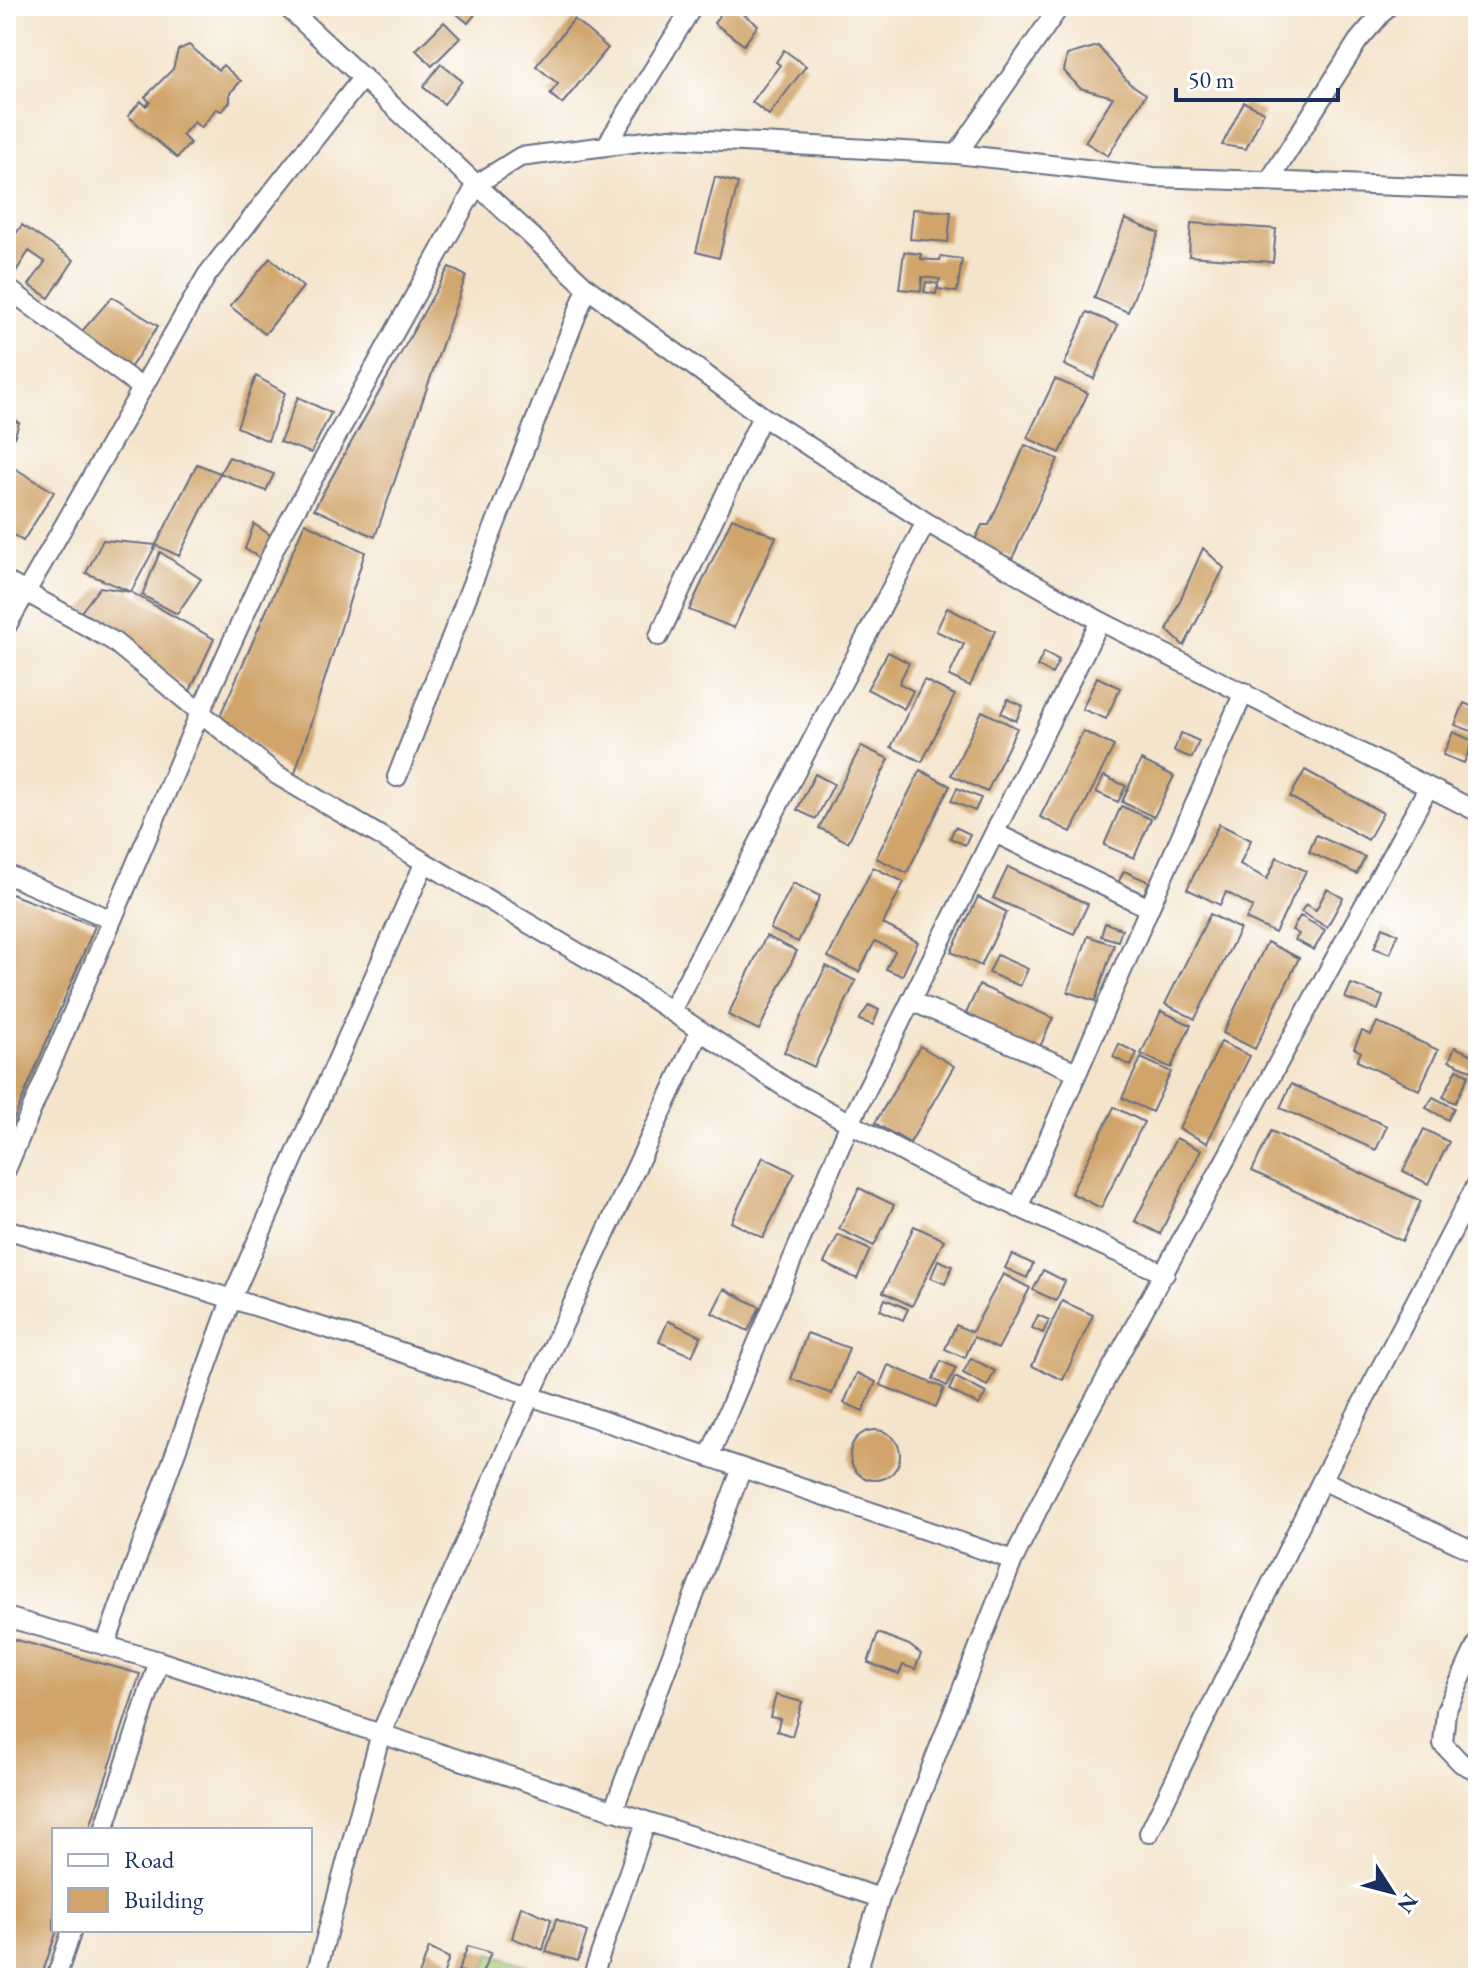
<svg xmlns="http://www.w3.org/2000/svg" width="1484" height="1984" viewBox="0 0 1484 1984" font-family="'EB Garamond',serif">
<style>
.green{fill:#aac86f;stroke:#627c66;stroke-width:2}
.building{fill:#d0a46a}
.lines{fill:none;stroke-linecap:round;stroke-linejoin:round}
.street-casing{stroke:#676e84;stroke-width:22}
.street{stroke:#fff;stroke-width:18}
</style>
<rect width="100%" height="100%" fill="#fff"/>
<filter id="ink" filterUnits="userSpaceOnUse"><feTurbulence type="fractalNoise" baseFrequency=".0125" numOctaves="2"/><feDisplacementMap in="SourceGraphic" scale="16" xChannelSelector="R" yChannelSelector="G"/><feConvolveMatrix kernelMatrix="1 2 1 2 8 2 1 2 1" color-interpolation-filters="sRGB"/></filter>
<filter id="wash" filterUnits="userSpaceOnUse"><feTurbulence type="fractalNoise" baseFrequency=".006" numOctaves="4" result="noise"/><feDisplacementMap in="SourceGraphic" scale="32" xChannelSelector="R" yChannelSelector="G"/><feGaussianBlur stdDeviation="1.8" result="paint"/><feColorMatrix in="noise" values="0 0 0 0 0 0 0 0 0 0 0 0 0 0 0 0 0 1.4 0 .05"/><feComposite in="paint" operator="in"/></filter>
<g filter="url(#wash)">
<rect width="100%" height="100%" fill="#f4e4cb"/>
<path class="green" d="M 491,1953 L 543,1971 L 539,1978 L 481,1978 Z"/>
<g id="blocks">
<path class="building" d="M 447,6 L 482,6 L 468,23 Z
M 726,6 L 732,6 L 758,25 L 744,45 L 714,23 Z
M 574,19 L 608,48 L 562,104 L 550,94 L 558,84 L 536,66 Z
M 444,22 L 460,38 L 432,66 L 416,50 Z
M 189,45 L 218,70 L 223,65 L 241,81 L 230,93 L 230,102 L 222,111 L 216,109 L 201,128 L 194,122 L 182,135 L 190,143 L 177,158 L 128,116 L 141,101 L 146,106 L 150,102 L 145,97 L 173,69 L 178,50 Z
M 1098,46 L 1129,83 L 1146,94 L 1108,156 L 1085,142 L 1113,97 L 1080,88 L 1064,71 L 1067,55 Z
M 784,50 L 806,66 L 769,115 L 752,102 L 780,65 L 776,62 Z
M 441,64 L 462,81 L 444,104 L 423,87 Z
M 1244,102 L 1264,112 L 1246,149 L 1222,145 Z
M 715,177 L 738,183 L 719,258 L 696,252 Z
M 913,209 L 951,212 L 948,242 L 910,239 Z
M 1125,219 L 1159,233 L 1128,312 L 1094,298 Z
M 1191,223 L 1276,229 L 1273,262 L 1189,256 Z
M 22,225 L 74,260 L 49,298 L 29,285 L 45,262 L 29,251 L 15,273 L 6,266 L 6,249 Z
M 904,252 L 921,254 L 921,259 L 933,260 L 940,260 L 941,256 L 962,259 L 957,292 L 938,289 L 938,284 L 936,294 L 924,292 L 926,282 L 938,284 L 940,279 L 922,277 L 921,291 L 899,289 Z
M 270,258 L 303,287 L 265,334 L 230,306 Z
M 449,267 L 466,276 L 375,537 L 314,509 Z
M 112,297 L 158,326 L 130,368 L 82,331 Z
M 1087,312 L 1118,325 L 1094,379 L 1064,365 Z
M 256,376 L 285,393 L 268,441 L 237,427 Z
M 1055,379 L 1088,393 L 1060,453 L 1027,438 Z
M 298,397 L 331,413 L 311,453 L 280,442 Z
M 6,415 L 19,423 L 9,453 L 6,451 Z
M 1025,445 L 1058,459 L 1012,559 L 974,542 L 982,525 L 989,525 Z
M 229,457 L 274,474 L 266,491 L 220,473 Z
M 6,463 L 54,492 L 23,541 L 6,530 Z
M 197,464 L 220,473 L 179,556 L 156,545 L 131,592 L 214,639 L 190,691 L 121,637 L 81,612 L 100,587 L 131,592 L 86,573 L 103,540 L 156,545 Z
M 732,518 L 776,537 L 734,628 L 689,610 Z
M 305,523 L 365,552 L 294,776 L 219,718 Z
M 254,524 L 273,537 L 260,558 L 245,549 Z
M 1203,548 L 1224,568 L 1184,646 L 1167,630 Z
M 160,552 L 201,579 L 177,614 L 142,595 Z
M 947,608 L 995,631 L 970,686 L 949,676 L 964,644 L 936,631 Z
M 888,652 L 909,663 L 899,683 L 913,691 L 904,709 L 867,689 Z
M 1044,652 L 1059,660 L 1052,674 L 1037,666 Z
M 1097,677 L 1120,688 L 1106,719 L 1082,709 Z
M 924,680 L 955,695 L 922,762 L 891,747 Z
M 1008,699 L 1023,706 L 1016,721 L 1001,713 Z
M 1464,703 L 1478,709 L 1474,732 L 1455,725 Z
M 982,711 L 1017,728 L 987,792 L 951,775 Z
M 1083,731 L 1114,746 L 1071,832 L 1040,817 Z
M 1453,732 L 1473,741 L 1464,763 L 1443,755 Z
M 1181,733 L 1199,741 L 1192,758 L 1174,751 Z
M 861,746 L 889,759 L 848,842 L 819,828 Z
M 1141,760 L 1174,776 L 1154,817 L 1122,802 Z
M 920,770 L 950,786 L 907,873 L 876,858 Z
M 1305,770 L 1383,813 L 1368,840 L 1290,797 Z
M 815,774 L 834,784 L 816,819 L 797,810 Z
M 1104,776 L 1126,786 L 1118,802 L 1096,792 Z
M 957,788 L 981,798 L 975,811 L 951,801 Z
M 1121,806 L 1151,819 L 1134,858 L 1104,845 Z
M 1219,824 L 1251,840 L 1240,864 L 1267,879 L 1277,857 L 1306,871 L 1275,933 L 1246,919 L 1253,907 L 1226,892 L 1220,905 L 1187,889 Z
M 955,827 L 970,834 L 965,845 L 950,838 Z
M 1316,835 L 1365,857 L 1357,874 L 1309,852 Z
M 873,867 L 904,882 L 883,924 L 918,942 L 902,976 L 886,969 L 895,951 L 875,941 L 859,972 L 828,957 Z
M 1008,867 L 1088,904 L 1074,934 L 993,898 Z
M 1124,871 L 1149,882 L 1144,894 L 1118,883 Z
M 793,883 L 820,896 L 798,942 L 770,929 Z
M 1327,889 L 1343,898 L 1327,927 L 1301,912 L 1306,904 L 1316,910 Z
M 6,892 L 95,926 L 6,1138 Z
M 978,897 L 1007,912 L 981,966 L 951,952 Z
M 1210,914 L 1240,929 L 1195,1019 L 1165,1004 Z
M 1300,916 L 1325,930 L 1314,950 L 1295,940 L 1299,934 L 1292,930 Z
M 1105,923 L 1122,929 L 1118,941 L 1101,936 Z
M 1383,927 L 1398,934 L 1390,954 L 1374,948 Z
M 766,936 L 797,951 L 759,1030 L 728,1015 Z
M 1088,936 L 1114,945 L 1095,1001 L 1068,992 Z
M 1267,942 L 1299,958 L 1255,1049 L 1223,1033 Z
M 997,955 L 1028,969 L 1020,986 L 989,973 Z
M 826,966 L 856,981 L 814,1067 L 784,1052 Z
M 1351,984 L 1383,996 L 1378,1010 L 1345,998 Z
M 979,985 L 1053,1018 L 1038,1051 L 964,1018 Z
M 869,1005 L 879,1010 L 873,1025 L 859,1020 Z
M 1161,1011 L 1191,1025 L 1171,1068 L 1141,1054 Z
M 1377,1022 L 1438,1050 L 1419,1090 L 1357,1061 L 1361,1052 L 1354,1048 L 1362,1031 L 1371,1035 Z
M 1221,1042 L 1250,1056 L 1207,1143 L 1179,1129 Z
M 1119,1044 L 1137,1053 L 1131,1066 L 1113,1057 Z
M 920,1046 L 954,1066 L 910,1143 L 875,1123 Z
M 1455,1047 L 1477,1057 L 1471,1070 L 1449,1061 Z
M 1141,1058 L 1171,1072 L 1152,1112 L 1122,1098 Z
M 1457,1069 L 1469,1075 L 1455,1103 L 1443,1097 Z
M 1291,1084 L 1387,1126 L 1376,1150 L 1280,1108 Z
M 1433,1097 L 1454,1108 L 1448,1120 L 1426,1108 Z
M 1114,1107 L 1144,1122 L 1101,1208 L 1071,1193 Z
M 1424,1129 L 1449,1142 L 1428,1184 L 1403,1171 Z
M 1271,1131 L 1421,1201 L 1402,1241 L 1252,1171 Z
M 1176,1138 L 1201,1150 L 1160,1234 L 1135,1221 Z
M 763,1157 L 795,1173 L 763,1238 L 731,1222 Z
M 859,1188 L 894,1205 L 874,1246 L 839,1229 Z
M 914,1226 L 944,1240 L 912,1306 L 883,1292 Z
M 838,1235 L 870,1250 L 857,1279 L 824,1263 Z
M 1012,1254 L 1033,1264 L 1027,1278 L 1005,1268 Z
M 938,1260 L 952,1266 L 945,1284 L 931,1278 Z
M 1043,1270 L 1065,1281 L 1056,1301 L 1033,1290 Z
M 1003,1274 L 1030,1288 L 998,1349 L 974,1337 L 965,1358 L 945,1349 L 956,1325 L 972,1332 Z
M 724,1289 L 760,1307 L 748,1331 L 712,1313 Z
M 885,1299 L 908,1309 L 903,1320 L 880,1310 Z
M 1062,1301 L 1093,1315 L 1063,1380 L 1032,1366 Z
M 1038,1315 L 1049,1320 L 1043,1333 L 1032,1328 Z
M 668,1321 L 701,1336 L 692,1356 L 659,1342 Z
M 807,1333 L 849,1348 L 832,1394 L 791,1379 Z
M 971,1358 L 995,1371 L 987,1386 L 963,1373 Z
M 941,1361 L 956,1368 L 947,1386 L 933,1379 Z
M 888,1365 L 944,1388 L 936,1407 L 880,1385 Z
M 857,1373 L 876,1382 L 863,1411 L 844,1403 Z
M 955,1377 L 986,1393 L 979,1405 L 949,1390 Z
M850 1455a25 25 0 1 1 50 0a25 25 0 1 1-50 0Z
M 1478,1514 L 1478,1546 L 1468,1543 Z
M 878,1633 L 909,1645 L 921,1654 L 915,1669 L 903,1665 L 899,1674 L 868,1663 Z
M 6,1637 L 140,1674 L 89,1830 L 54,1830 L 54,1930 L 57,1930 L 41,1978 L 6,1978 Z
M 776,1695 L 802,1702 L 792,1736 L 777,1731 L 780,1719 L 770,1717 Z
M 521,1906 L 551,1919 L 543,1950 L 512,1938 Z
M 556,1919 L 587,1932 L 578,1961 L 546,1952 Z
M 468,1946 L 491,1953 L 481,1975 L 458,1971 Z
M 429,1948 L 449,1958 L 442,1978 L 418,1978 Z"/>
</g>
</g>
<g filter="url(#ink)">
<use href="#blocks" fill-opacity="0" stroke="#676e84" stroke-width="2"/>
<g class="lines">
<g class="street-casing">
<path id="street" d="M 286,6 L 587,288 L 762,416 L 926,522 L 1100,621 L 1478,812
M 606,146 L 693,6
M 957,154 L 1060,6
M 1269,181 L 1358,41 L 1388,6
M 6,287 L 142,388
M 6,581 L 113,641 L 277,775 L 626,981 L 786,1088 L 932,1168 L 1165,1274
M 6,627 L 207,275 L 363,77
M 659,636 L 762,416
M 397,777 L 587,288
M 995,833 L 1149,908
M 6,874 L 112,920
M 911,1001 L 1077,1072
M 671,1011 L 926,522
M 6,1170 L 199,715 L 276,545 L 477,184 L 520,157 L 670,138 L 957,154 L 1154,177 L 1478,189
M 1018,1208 L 1244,692
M 6,1229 L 377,1344 L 1013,1560
M 709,1457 L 850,1123 L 1100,621
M 1322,1480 L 1478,1553
M 6,1617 L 159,1661 L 880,1898
M 1478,1642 L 1446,1711 L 1443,1744 L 1461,1763 L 1478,1771
M 105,1646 L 231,1300 L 424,864
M 613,1811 L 742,1468
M 104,1830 L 159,1661
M 1149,1833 L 1322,1480 L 1478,1182
M 56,1978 L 72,1930
M 315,1978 L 381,1733 L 530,1396 L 700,1030
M 592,1978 L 646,1822
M 855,1978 L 880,1898 L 1013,1560 L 1065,1454 L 1428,788"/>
</g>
<use href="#street" class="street"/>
</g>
</g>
<rect width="1484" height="1984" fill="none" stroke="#fff" stroke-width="32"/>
<rect x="52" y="1828" width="260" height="104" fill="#ffffff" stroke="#a4acbf" stroke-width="2"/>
<rect x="68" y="1854" width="40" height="12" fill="#ffffff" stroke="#a4acbf" stroke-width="2"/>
<text x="124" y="1868" font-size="24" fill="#1b2f5e">Road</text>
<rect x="68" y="1888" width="40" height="24" fill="#d0a46a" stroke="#a4acbf" stroke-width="2"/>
<text x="124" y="1908" font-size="24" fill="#1b2f5e">Building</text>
<g transform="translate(1392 1892) rotate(126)" stroke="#ffffff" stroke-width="6" paint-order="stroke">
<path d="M0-6L14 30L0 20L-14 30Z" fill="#1b2f5e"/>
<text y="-12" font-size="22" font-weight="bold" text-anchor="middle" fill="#1b2f5e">N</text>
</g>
<path d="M1176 88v12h162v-12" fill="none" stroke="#1b2f5e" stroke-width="4"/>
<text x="1188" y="88" font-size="24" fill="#1b2f5e" stroke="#ffffff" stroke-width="6" paint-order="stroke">50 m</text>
</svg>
